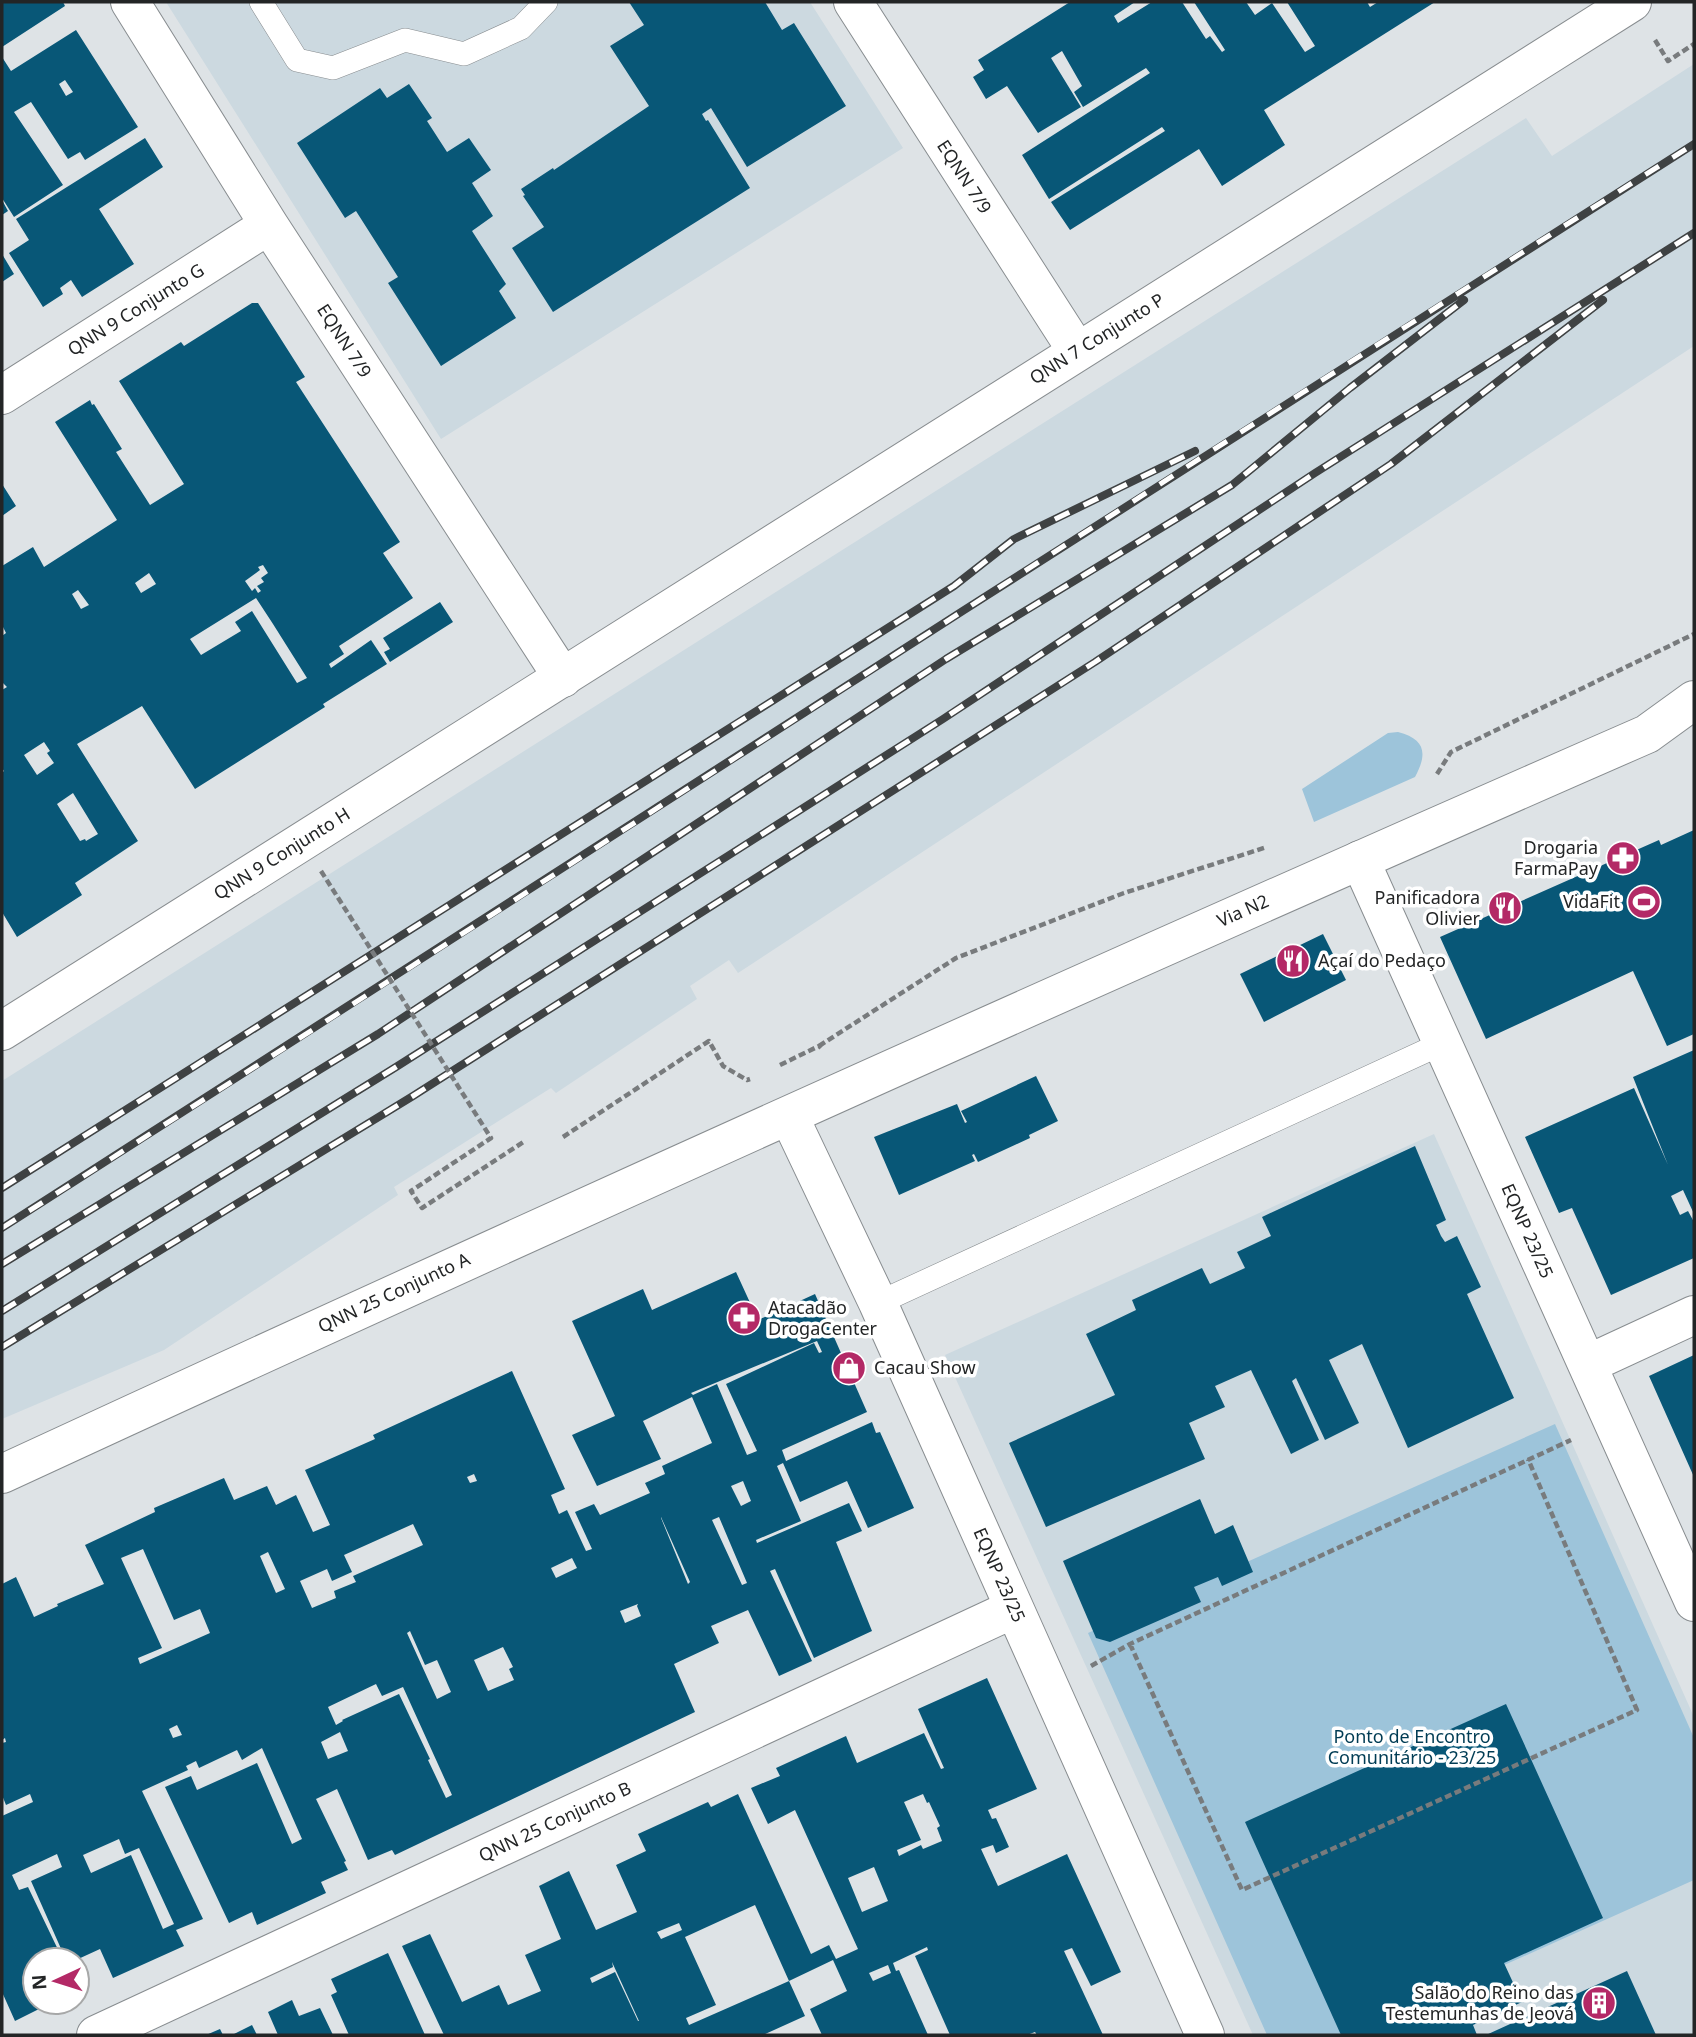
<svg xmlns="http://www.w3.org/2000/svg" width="1696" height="2037" viewBox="0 0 1696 2037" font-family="'Noto Sans',sans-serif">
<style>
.built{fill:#ccd9e0}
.green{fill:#9dc4da}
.building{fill:#085777;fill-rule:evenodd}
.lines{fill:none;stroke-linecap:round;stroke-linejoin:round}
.service-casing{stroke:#888d90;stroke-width:24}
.minor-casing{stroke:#888d90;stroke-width:40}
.tertiary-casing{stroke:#888d90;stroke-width:40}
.secondary-casing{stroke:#888d90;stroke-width:40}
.path{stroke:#787b7d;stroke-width:4.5;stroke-dasharray:7 3.5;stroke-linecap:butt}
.service{stroke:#fff;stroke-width:23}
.minor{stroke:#fff;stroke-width:38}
.tertiary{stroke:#fff;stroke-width:38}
.secondary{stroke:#fff;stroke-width:38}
.rail-casing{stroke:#3f4243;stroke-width:8}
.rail{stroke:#fff;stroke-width:5;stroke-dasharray:16;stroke-linecap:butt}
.path-bridge{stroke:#787b7d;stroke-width:4.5;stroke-dasharray:7 3.5;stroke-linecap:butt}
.labels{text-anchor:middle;stroke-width:7;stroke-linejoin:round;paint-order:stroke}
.street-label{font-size:18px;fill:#232526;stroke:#fff}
.poi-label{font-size:18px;fill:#232526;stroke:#fff;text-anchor:end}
.park-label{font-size:18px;fill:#003c54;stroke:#fff}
</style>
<rect width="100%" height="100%" fill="#dee3e6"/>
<path class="built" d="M 166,2 L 810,2 L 903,148 L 441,439 Z
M 1694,64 L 1694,346 L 738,973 L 729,960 L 690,986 L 697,999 L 556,1093 L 551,1088 L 394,1187 L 398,1195 L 164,1350 L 2,1419 L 2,1081 L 1526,118 L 1552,156 Z
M 1434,1134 L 1694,1717 L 1694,2035 L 1253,2035 L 945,1355 Z"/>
<path class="green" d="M 1398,732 C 1425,739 1428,753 1415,777 L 1314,822 L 1302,789 L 1388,733 Z
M 1555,1424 L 1694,1738 L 1694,1880 L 1348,2035 L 1267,2035 L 1088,1633 Z"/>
<path class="building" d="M 2,2 L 63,2 L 65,6 L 2,47 Z
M 629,2 L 765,2 L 782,30 L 794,23 L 846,106 L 747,167 L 711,108 L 702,114 L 706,121 L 708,120 L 750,188 L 553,312 L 512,248 L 544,227 L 523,196 L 525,195 L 521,189 L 553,168 L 554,170 L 649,106 L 610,46 L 644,25 Z
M 1070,2 L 1135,2 L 1114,16 L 1118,23 L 1152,2 L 1182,2 L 1206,39 L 1210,36 L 1222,52 L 1225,50 L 1194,2 L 1246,2 L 1255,15 L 1272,3 L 1305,52 L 1315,46 L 1287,2 L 1367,2 L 1370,7 L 1378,2 L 1435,2 L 1264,110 L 1285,145 L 1222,186 L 1199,149 L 1070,230 L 1051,202 L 1165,131 L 1162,127 L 1049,199 L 1022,155 L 1150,73 L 1146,68 L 1083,107 L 1074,92 L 1082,86 L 1062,51 L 1051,58 L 1081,107 L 1038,133 L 1007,86 L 986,99 L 973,77 L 984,70 L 978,60 Z
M 76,30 L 138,127 L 85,160 L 80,152 L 68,159 L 31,102 L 14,112 L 63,185 L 14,217 L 2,198 L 2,57 L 11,71 ZM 65,80 L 73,92 L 66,96 L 59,84 Z
M 409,84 L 432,118 L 427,121 L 447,152 L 469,138 L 491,170 L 472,183 L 493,216 L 472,231 L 506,284 L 499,291 L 516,318 L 441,366 L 388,283 L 398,277 L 356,211 L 345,218 L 297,143 L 380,88 L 387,98 Z
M 145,138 L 163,167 L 99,209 L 134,264 L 82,297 L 71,280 L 60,288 L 63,294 L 43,307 L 9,253 L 29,240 L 16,219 Z
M 2,200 L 8,211 L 2,215 Z
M 2,254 L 14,274 L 2,282 Z
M 252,303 L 258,303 L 305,377 L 296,382 L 400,542 L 383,553 L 413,598 L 339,646 L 344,654 L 329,664 L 331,668 L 371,640 L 387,664 L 323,704 L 325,707 L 195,789 L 142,706 L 77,744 L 138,841 L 75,883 L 82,895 L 17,937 L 2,912 L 2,773 L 4,771 L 2,768 L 2,690 L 7,687 L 2,682 L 2,636 L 6,633 L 2,625 L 2,566 L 33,547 L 44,567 L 117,520 L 55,422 L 90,400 L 92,405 L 94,404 L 122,449 L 116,452 L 150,505 L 184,484 L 119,381 L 181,342 L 184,346 ZM 263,565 L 268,573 L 261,578 L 264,582 L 257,586 L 261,591 L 258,593 L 255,588 L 252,591 L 245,581 L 260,570 L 258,567 ZM 149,573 L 156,584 L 141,593 L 135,583 ZM 78,590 L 89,605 L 81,609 L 72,594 ZM 256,598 L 273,624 L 307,678 L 297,683 L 252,611 L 235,622 L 241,631 L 201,655 L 190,639 ZM 44,742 L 50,751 L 47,753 L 54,763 L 37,775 L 24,755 ZM 73,793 L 98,834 L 86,841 L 85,839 L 80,841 L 57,804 Z
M 2,484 L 16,506 L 2,516 Z
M 440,602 L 453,622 L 390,662 L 384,652 L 390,649 L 383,638 Z
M 1694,830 L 1694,1034 L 1667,1046 L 1633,971 L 1486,1039 L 1440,937 L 1659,840 L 1661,845 Z
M 1323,934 L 1346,980 L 1264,1022 L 1240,974 Z
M 1694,1050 L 1694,1214 L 1683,1190 L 1671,1196 L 1680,1215 L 1688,1211 L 1694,1222 L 1694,1258 L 1611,1295 L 1572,1208 L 1559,1213 L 1525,1137 L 1634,1088 L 1668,1165 L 1633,1077 Z
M 1036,1076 L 1058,1121 L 1029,1135 L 1030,1138 L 978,1162 L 974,1154 L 972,1155 L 975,1161 L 899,1195 L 874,1137 L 957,1104 L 965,1123 L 967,1122 L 961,1111 Z
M 1415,1146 L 1446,1220 L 1436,1225 L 1441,1236 L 1445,1242 L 1457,1236 L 1481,1287 L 1467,1294 L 1514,1398 L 1408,1448 L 1362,1344 L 1329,1360 L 1359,1423 L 1325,1440 L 1296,1378 L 1292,1381 L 1319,1440 L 1291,1454 L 1251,1370 L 1215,1386 L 1225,1407 L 1189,1423 L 1205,1459 L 1046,1527 L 1009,1443 L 1115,1395 L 1086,1334 L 1136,1310 L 1132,1300 L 1202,1268 L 1210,1284 L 1245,1268 L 1237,1252 L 1271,1236 L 1262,1217 Z
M 736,1272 L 758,1320 L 815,1294 L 867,1412 L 782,1450 L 786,1461 L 872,1422 L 876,1433 L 880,1432 L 914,1508 L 868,1528 L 847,1481 L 800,1502 L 783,1463 L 777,1466 L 801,1521 L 756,1540 L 757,1543 L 849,1503 L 862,1531 L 836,1542 L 872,1631 L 814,1658 L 775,1569 L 770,1571 L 812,1661 L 779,1676 L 748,1610 L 711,1626 L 719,1643 L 674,1664 L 695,1712 L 395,1855 L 392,1850 L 368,1860 L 337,1789 L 316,1799 L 346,1861 L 344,1862 L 348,1870 L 321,1882 L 326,1893 L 257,1925 L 252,1912 L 229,1923 L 165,1787 L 191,1776 L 197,1790 L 257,1763 L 292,1844 L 302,1839 L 262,1748 L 242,1760 L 237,1750 L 199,1768 L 196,1761 L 186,1766 L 188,1770 L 142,1791 L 203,1919 L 176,1930 L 184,1946 L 113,1978 L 100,1949 L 76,1960 L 66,1960 L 31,1881 L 62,1867 L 57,1854 L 12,1875 L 19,1890 L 28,1887 L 63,1960 L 35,1960 L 35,1980 L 31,1982 L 35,1990 L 35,2002 L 41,2002 L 43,2007 L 15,2021 L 2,1992 L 2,1816 L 33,1802 L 30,1794 L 6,1805 L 2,1795 L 2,1743 L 6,1742 L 5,1738 L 2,1740 L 2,1584 L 16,1577 L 34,1617 L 58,1606 L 57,1604 L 104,1584 L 85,1545 L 155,1512 L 154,1508 L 224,1478 L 234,1500 L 267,1486 L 276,1505 L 296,1495 L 313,1532 L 330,1525 L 305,1470 L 375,1439 L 373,1435 L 512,1371 L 565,1489 L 551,1495 L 559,1514 L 567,1510 L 586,1551 L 592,1549 L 575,1512 L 594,1504 L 600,1515 L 650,1493 L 645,1483 L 665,1474 L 662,1466 L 712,1443 L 692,1397 L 643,1421 L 661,1459 L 597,1486 L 572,1435 L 615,1416 L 572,1321 L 643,1289 L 652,1310 ZM 817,1341 L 822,1352 L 819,1353 L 814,1343 L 726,1384 L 757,1451 L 747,1455 L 717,1384 L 693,1395 L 691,1393 ZM 474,1474 L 477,1481 L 470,1483 L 467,1477 ZM 743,1481 L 751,1501 L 741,1506 L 731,1486 ZM 661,1517 L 690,1582 L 688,1584 L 661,1518 ZM 719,1517 L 747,1583 L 742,1585 L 712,1520 ZM 413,1524 L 423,1545 L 353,1576 L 356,1582 L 334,1591 L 336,1598 L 312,1608 L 300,1581 L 327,1569 L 332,1581 L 352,1572 L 344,1555 ZM 143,1549 L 174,1620 L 200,1609 L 210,1633 L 140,1664 L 138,1658 L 162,1648 L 121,1558 ZM 268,1552 L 285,1589 L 276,1593 L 260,1556 ZM 572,1558 L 577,1568 L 556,1578 L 551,1568 ZM 638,1604 L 637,1606 L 641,1616 L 625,1623 L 620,1611 ZM 410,1631 L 425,1665 L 437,1660 L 451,1692 L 437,1699 L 407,1633 ZM 503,1647 L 513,1667 L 509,1669 L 514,1680 L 488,1691 L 474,1660 ZM 376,1684 L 382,1696 L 403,1687 L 452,1795 L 446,1798 L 428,1760 L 430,1759 L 399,1694 L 342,1720 L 343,1721 L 336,1725 L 328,1707 ZM 177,1725 L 182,1735 L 173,1738 L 169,1729 ZM 340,1732 L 348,1751 L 328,1759 L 321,1742 ZM 119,1839 L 125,1854 L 139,1848 L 174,1924 L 163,1929 L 131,1855 L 91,1873 L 83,1855 Z
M 1694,1355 L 1694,1477 L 1649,1376 Z
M 1200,1499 L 1215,1534 L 1233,1525 L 1253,1572 L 1222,1586 L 1218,1577 L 1194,1587 L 1201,1602 L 1110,1642 L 1096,1638 L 1063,1561 Z
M 987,1678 L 1037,1789 L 988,1810 L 992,1819 L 996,1818 L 1009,1847 L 996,1853 L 993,1845 L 981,1849 L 998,1886 L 1067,1854 L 1121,1972 L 1091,1986 L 1072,1948 L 1064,1951 L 1103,2035 L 1037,2035 L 1035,2032 L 1027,2035 L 950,2035 L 915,1956 L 928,1950 L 927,1947 L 893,1963 L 896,1971 L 899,1970 L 928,2035 L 822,2035 L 810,2009 L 847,1991 L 833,1960 L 789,1981 L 755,1905 L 685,1937 L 716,2005 L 686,2018 L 689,2025 L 789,1981 L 805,2016 L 763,2035 L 444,2035 L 402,1946 L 430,1934 L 462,2002 L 499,1985 L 508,2005 L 541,1991 L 525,1955 L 561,1939 L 539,1886 L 569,1871 L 596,1930 L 637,1912 L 616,1865 L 646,1851 L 638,1834 L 708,1802 L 711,1807 L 738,1794 L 811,1954 L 829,1945 L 836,1959 L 858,1949 L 795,1810 L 768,1824 L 751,1788 L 780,1776 L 776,1768 L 846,1736 L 857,1763 L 924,1733 L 941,1769 L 944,1768 L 918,1709 ZM 923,1794 L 927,1803 L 929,1802 L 940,1826 L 937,1828 L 942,1841 L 923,1849 L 921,1845 L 899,1856 L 897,1850 L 921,1840 L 904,1802 ZM 874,1867 L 888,1901 L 862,1912 L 848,1878 ZM 679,1923 L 682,1930 L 661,1939 L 657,1932 ZM 612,1962 L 639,2021 L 638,2021 L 615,1972 L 592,1983 L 590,1978 L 613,1967 ZM 888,1965 L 891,1973 L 873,1981 L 869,1973 Z
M 1506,1704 L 1603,1918 L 1504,1963 L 1522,2002 L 1473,2025 L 1477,2035 L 1341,2035 L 1245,1822 Z
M 388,1953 L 425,2035 L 349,2035 L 331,1995 L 337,1992 L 331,1979 Z
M 1627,1971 L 1656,2035 L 1486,2035 Z
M 292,2000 L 299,2016 L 320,2008 L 333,2035 L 278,2035 L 268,2012 Z
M 252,2025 L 257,2035 L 232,2035 Z
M 220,2029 L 223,2035 L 206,2035 Z"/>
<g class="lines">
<g class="service-casing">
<path id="service" d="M 261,2 L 297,60 L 333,68 L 405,40 L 464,54 L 521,28 L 546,2
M 878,1303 L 1443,1043"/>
</g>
<g class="minor-casing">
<path id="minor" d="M 130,2 L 269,225 L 563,678
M 853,2 L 1077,351
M 2,395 L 269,225
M 1360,860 L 1694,1602
M 789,1116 L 878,1303 L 1205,2035
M 1588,1364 L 1694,1315
M 96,2035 L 1013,1609"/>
</g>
<g class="tertiary-casing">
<path id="tertiary" d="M 2,1031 L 1632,2"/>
</g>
<g class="secondary-casing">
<path id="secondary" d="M 2,1474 C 548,1222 1096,975 1647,734 L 1694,700"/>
</g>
<path class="path" d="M 1655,40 L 1668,61 L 1694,44
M 1437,774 L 1451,752 L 1694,634
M 819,1046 L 956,958 L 1124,893 L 1267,847
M 780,1065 L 819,1046 L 821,1048
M 563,1137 L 709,1041 L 723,1066 L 747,1080 L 750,1079
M 1130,1644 L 1242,1890 L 1637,1710 L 1528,1459
M 1091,1666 L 1130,1644 L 1571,1440"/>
<use href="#service" class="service"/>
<use href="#minor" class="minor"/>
<use href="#tertiary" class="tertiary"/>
<use href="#secondary" class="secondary"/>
<g class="rail-casing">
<path id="rail" d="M 2,1188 L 954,586 L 1014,539 L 1195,451
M 2,1228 C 568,869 1127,501 1694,144
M 2,1264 L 378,1034 L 946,659 L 1232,485 L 1350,388 L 1464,300
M 2,1311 L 396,1067 L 943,719 L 1315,473 L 1694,233
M 2,1347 L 413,1096 L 1095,662 L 1391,464 L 1603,300"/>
</g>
<use href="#rail" class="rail"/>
<path class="path-bridge" d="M 321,871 L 491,1138 L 411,1191 L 422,1208 L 525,1141"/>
</g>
<defs>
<g id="pharmacy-disc" transform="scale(1.75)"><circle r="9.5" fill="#b32966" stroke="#fff"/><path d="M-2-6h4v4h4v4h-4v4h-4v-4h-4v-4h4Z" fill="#fff"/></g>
<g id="stadium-disc" transform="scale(1.75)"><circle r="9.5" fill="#b32966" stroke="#fff"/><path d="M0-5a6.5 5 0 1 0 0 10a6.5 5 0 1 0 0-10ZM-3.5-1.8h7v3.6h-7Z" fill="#fff"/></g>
<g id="restaurant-disc" transform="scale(1.75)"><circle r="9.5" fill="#b32966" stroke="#fff"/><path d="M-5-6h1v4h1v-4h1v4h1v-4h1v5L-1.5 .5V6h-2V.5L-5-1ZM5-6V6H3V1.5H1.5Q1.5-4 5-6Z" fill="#fff"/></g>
<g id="shop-disc" transform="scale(1.75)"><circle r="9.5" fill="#b32966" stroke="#fff"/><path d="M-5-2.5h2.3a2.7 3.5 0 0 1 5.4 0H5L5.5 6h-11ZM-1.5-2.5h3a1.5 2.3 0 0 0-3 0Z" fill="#fff"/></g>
<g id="building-disc" transform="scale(1.75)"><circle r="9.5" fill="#b32966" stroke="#fff"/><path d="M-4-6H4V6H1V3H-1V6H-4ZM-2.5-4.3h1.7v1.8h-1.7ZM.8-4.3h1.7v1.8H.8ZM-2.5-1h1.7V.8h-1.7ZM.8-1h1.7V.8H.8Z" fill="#fff"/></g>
</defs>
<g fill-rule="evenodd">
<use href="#pharmacy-disc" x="1623" y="858"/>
<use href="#stadium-disc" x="1644" y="902"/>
<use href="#restaurant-disc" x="1505" y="908"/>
<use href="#restaurant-disc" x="1293" y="961"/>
<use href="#pharmacy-disc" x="744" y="1318"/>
<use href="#shop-disc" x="849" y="1368"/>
<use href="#building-disc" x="1599" y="2003"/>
</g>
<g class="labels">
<g class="street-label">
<text transform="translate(964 177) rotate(57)" y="6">EQNN 7/9</text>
<text transform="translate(136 310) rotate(-32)" y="6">QNN 9 Conjunto G</text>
<text transform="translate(1097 339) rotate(-32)" y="6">QNN 7 Conjunto P</text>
<text transform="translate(344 341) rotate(57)" y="6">EQNN 7/9</text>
<text transform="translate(282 854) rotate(-32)" y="6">QNN 9 Conjunto H</text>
<text transform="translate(1243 911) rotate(-24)" y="6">Via N2</text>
<text transform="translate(1527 1231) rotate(66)" y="6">EQNP 23/25</text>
<text transform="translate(394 1293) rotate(-25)" y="6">QNN 25 Conjunto A</text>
<text transform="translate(999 1575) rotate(66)" y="6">EQNP 23/25</text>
<text transform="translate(555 1822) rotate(-25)" y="6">QNN 25 Conjunto B</text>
</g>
<g class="poi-label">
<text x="1598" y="854">Drogaria<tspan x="1598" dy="21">FarmaPay</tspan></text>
<text x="1480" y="904">Panificadora<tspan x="1480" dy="21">Olivier</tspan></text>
<text x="1620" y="908">VidaFit</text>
<text x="1318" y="967" text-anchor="start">Açaí do Pedaço</text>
<text x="768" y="1314" text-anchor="start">Atacadão<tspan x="768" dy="21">DrogaCenter</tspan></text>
<text x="874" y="1374" text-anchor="start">Cacau Show</text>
<text x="1574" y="1999">Salão do Reino das<tspan x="1574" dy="21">Testemunhas de Jeová</tspan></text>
</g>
<g class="park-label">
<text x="1412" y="1743">Ponto de Encontro<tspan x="1412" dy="21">Comunitário - 23/25</tspan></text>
</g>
</g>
<rect width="1696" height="2037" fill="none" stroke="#232526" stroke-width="7"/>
<g transform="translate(56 1981) rotate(266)"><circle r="33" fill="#ffffff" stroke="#a7a8a8" stroke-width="2"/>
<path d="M0-5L12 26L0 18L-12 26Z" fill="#b32966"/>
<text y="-10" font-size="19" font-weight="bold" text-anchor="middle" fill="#232526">N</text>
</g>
</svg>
